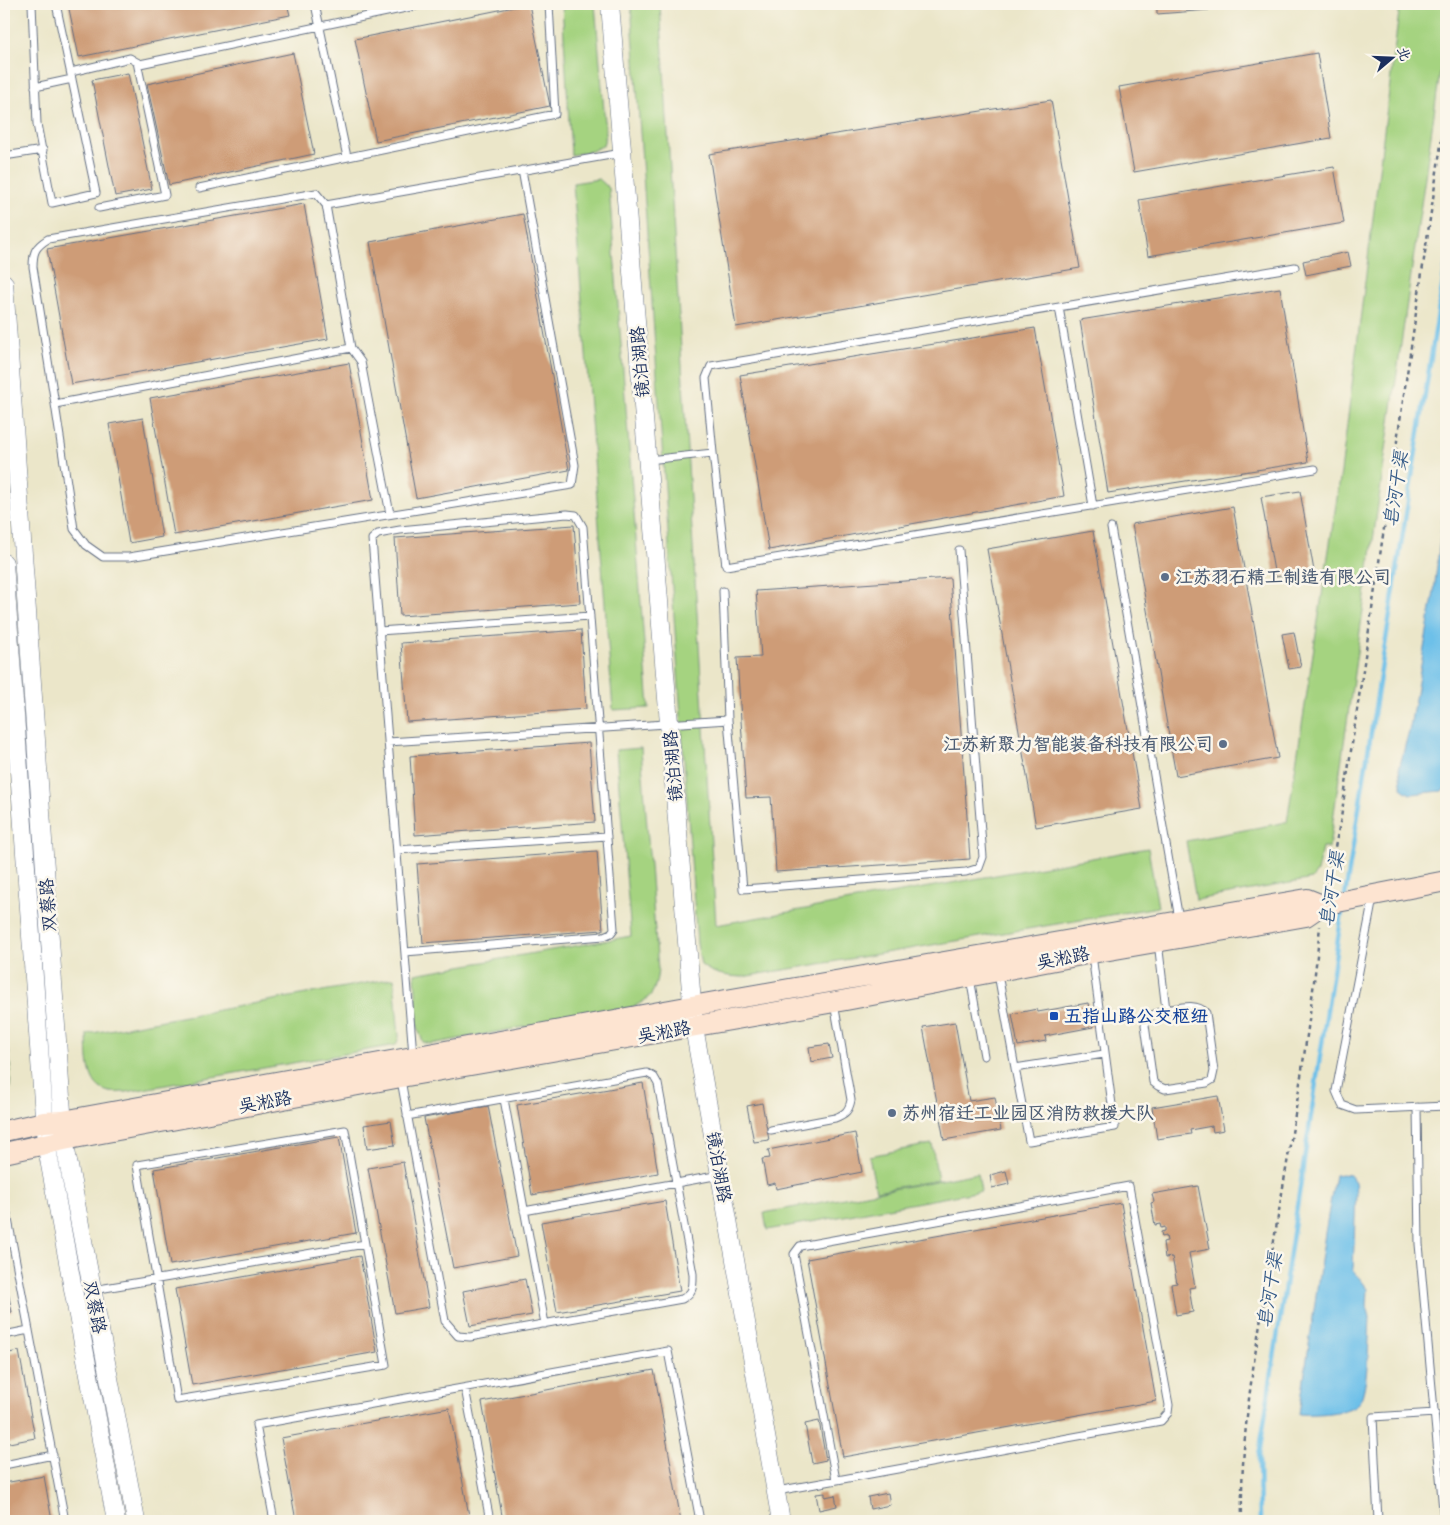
<svg xmlns="http://www.w3.org/2000/svg" width="1450" height="1525" viewBox="0 0 1450 1525" font-family="Itim,'LXGW WenKai TC',sans-serif">
<style>
.green{fill:#a5d380;stroke:#60816f}
.water{fill:#6dc0e9;stroke:#4478a4}
.lines{fill:none;stroke-linecap:round;stroke-linejoin:round}
.stream{stroke:#6dc0e9;stroke-width:4.5}
.building{fill:#ce9c77}
.service-casing{stroke:#646f83;stroke-width:9}
.tertiary-casing{stroke:#646f83;stroke-width:19}
.secondary-casing{stroke:#646f83;stroke-width:22}
.path{stroke:#646f83;stroke-width:2.5;stroke-dasharray:4 4;stroke-linecap:butt}
.service{stroke:#fff;stroke-width:7}
.tertiary{stroke:#fff;stroke-width:18}
.secondary{stroke:#fde4d1;stroke-width:20}
.service-dot{fill:#5c6f8a;stroke:#fbf7ec;stroke-width:2}
.transit-dot{fill:#1a4fb4;stroke:#fbf7ec;stroke-width:2}
.labels{text-anchor:middle;stroke-width:5;stroke-linejoin:round;paint-order:stroke}
.street-label{font-size:18px;fill:#1b2f5e;stroke:#fbf7ec}
.service-label{font-size:18px;font-weight:bold;fill:#4e5e75;stroke:#fbf7ec;text-anchor:start}
.transit-label{font-size:18px;font-weight:bold;fill:#164399;stroke:#fbf7ec;text-anchor:start}
.water-label{font-size:19px;font-style:italic;fill:#345a88;stroke:#fbf7ec}
</style>
<rect width="100%" height="100%" fill="#fbf7ec"/>
<filter id="ink" filterUnits="userSpaceOnUse"><feTurbulence type="fractalNoise" baseFrequency=".02" numOctaves="2"/><feDisplacementMap in="SourceGraphic" scale="10" xChannelSelector="R" yChannelSelector="G"/><feConvolveMatrix kernelMatrix="1 2 1 2 8 2 1 2 1" color-interpolation-filters="sRGB"/></filter>
<filter id="wash" filterUnits="userSpaceOnUse"><feTurbulence type="fractalNoise" baseFrequency=".0096" numOctaves="4" result="noise"/><feDisplacementMap in="SourceGraphic" scale="20" xChannelSelector="R" yChannelSelector="G"/><feGaussianBlur stdDeviation="1.12" result="paint"/><feColorMatrix in="noise" values="0 0 0 0 0 0 0 0 0 0 0 0 0 0 0 0 0 1.4 0 .05"/><feComposite in="paint" operator="in"/></filter>
<g filter="url(#wash)">
<rect width="100%" height="100%" fill="#ebe6c9"/>
<path class="green" d="M 562,4 L 595,4 L 606,134 L 603,145 L 592,151 L 571,155 Z
M 631,4 L 660,4 L 716,925 L 1148,848 L 1158,907 L 742,977 C 726,976 714,975 701,965 L 697,944 Z
M 1400,4 L 1446,4 L 1446,30 L 1329,848 L 1322,848 L 1317,872 L 1312,879 L 1196,900 L 1186,841 L 1287,822 L 1341,472 Z
M 599,179 L 609,188 L 649,708 L 613,710 L 573,183 Z
M 641,748 L 658,970 C 655,992 653,997 633,1007 L 431,1044 L 423,1042 L 418,1029 L 415,974 L 631,936 L 616,750 Z
M 394,978 L 399,1037 L 396,1045 L 126,1092 C 121,1092 115,1093 110,1092 C 85,1088 88,1053 87,1034 Z
M 9,1050 C 10,1067 14,1088 4,1103 L 4,1051 Z
M 932,1144 L 938,1180 L 876,1191 L 869,1156 Z
M 978,1173 L 981,1191 L 767,1230 L 764,1213 Z"/>
<path class="water" d="M 1446,487 L 1446,787 L 1442,791 L 1410,794 L 1402,789 L 1399,769 L 1410,727 L 1434,592 Z
M 1342,1174 L 1350,1175 L 1355,1182 L 1356,1193 L 1353,1270 L 1368,1289 L 1367,1306 L 1370,1317 C 1369,1333 1368,1392 1359,1402 C 1350,1414 1313,1415 1299,1414 L 1325,1233 L 1335,1175 Z"/>
<g class="lines">
<path class="stream" d="M 1345,896 L 1446,263
M 1260,1521 L 1259,1456 L 1343,906"/>
</g>
<g id="blocks">
<path class="building" d="M 68,4 L 287,4 L 290,15 L 79,57 Z
M 529,4 L 550,106 L 376,141 L 355,39 Z
M 1157,4 L 1209,4 L 1209,10 L 1157,14 Z
M 1234,4 L 1252,4 L 1252,5 L 1234,7 Z
M 293,53 L 314,154 L 169,185 L 147,84 Z
M 1317,53 L 1331,138 L 1134,172 L 1119,87 Z
M 128,73 L 152,189 L 115,196 L 92,80 Z
M 1051,100 L 1080,268 L 736,327 L 709,154 Z
M 1334,167 L 1344,223 L 1148,256 L 1139,200 Z
M 304,204 L 328,339 L 71,384 L 47,249 Z
M 523,214 L 569,470 L 416,498 L 370,242 Z
M 1348,252 L 1351,266 L 1306,275 L 1303,261 Z
M 1280,288 L 1308,462 L 1108,493 L 1080,320 Z
M 1035,328 L 1064,496 L 769,550 L 740,375 Z
M 349,363 L 373,500 L 174,535 L 150,398 Z
M 143,418 L 162,537 L 129,543 L 109,424 Z
M 1300,491 L 1314,571 L 1275,577 L 1261,497 Z
M 1233,507 L 1278,758 L 1176,776 L 1132,524 Z
M 574,525 L 580,603 L 400,616 L 395,538 Z
M 1093,531 L 1142,809 L 1036,827 L 987,549 Z
M 950,578 L 970,859 L 776,872 L 771,797 L 746,798 L 737,658 L 761,657 L 756,591 Z
M 581,630 L 586,709 L 407,722 L 401,643 Z
M 1294,632 L 1301,667 L 1289,669 L 1282,634 Z
M 589,743 L 595,822 L 415,835 L 410,756 Z
M 597,851 L 603,930 L 423,943 L 417,864 Z
M 1088,1003 L 1093,1027 L 1045,1036 L 1046,1041 L 1018,1046 L 1012,1014 L 1037,1009 L 1038,1012 Z
M 955,1022 L 969,1101 L 995,1097 L 1001,1130 L 944,1140 L 923,1027 Z
M 829,1044 L 832,1058 L 811,1062 L 809,1047 Z
M 643,1083 L 658,1173 L 532,1195 L 517,1105 Z
M 1218,1096 L 1224,1130 L 1213,1132 L 1212,1126 L 1190,1130 L 1191,1134 L 1157,1139 L 1152,1107 Z
M 762,1103 L 769,1140 L 754,1142 L 747,1106 Z
M 488,1106 L 517,1256 L 453,1268 L 424,1118 Z
M 391,1121 L 395,1145 L 367,1149 L 364,1125 Z
M 855,1133 L 862,1172 L 776,1189 L 775,1183 L 767,1185 L 762,1159 L 770,1158 L 768,1150 Z
M 339,1137 L 356,1233 L 170,1265 L 154,1169 Z
M 403,1162 L 429,1307 L 395,1313 L 368,1168 Z
M 1006,1171 L 1009,1184 L 992,1188 L 990,1175 Z
M 1198,1186 L 1210,1249 L 1189,1253 L 1195,1287 L 1189,1288 L 1193,1312 L 1176,1315 L 1171,1284 L 1177,1283 L 1172,1257 L 1165,1258 L 1163,1242 L 1167,1241 L 1166,1236 L 1162,1237 L 1161,1232 L 1165,1231 L 1165,1227 L 1161,1228 L 1160,1224 L 1155,1225 L 1151,1203 L 1154,1202 L 1152,1194 Z
M 665,1201 L 680,1291 L 557,1312 L 541,1222 Z
M 1121,1203 L 1156,1401 L 843,1457 L 807,1259 Z
M 360,1256 L 377,1352 L 192,1385 L 175,1289 Z
M 4,1272 L 12,1312 L 4,1313 Z
M 525,1279 L 532,1315 L 470,1326 L 463,1291 Z
M 19,1351 L 35,1438 L 4,1444 L 4,1354 Z
M 654,1370 L 681,1521 L 503,1521 L 482,1402 Z
M 449,1408 L 470,1521 L 296,1521 L 281,1438 Z
M 819,1421 L 826,1460 L 812,1463 L 805,1424 Z
M 44,1476 L 52,1521 L 4,1521 L 4,1483 Z
M 825,1493 L 825,1497 L 835,1495 L 837,1506 L 819,1510 L 816,1494 Z
M 888,1493 L 890,1505 L 870,1509 L 868,1497 Z"/>
</g>
</g>
<g filter="url(#ink)">
<use href="#blocks" fill-opacity="0" stroke="#646f83" stroke-width="1"/>
<g class="lines">
<g class="service-casing">
<path id="service" d="M 32,4 L 37,124 L 52,203 L 96,193 L 56,4
M 315,4 L 347,157
M 71,72 L 130,58 L 140,64 L 425,4
M 35,87 L 72,79
M 4,156 L 43,150
M 522,170 L 575,465 L 572,485 L 129,557 L 103,557 L 86,545 L 74,529 L 55,404 L 351,348 L 326,205 L 622,153
M 199,188 L 555,114 L 549,4
M 99,208 L 165,195 L 137,62
M 1059,307 L 1093,506
M 351,348 L 361,362 L 390,514
M 55,404 L 33,267 C 33,252 35,247 48,239 L 316,193 L 326,205
M 713,453 L 706,378 L 711,366 L 1295,267
M 648,460 L 713,453 L 726,566 L 1315,469
M 1111,528 L 1179,919
M 723,591 L 728,720
M 379,631 L 590,616
M 388,742 L 728,720 L 743,889 L 966,872 L 979,868 L 983,857 L 959,550
M 397,850 L 607,836
M 1373,898 L 1336,1091 L 1342,1105 L 1356,1110 L 1446,1106
M 1158,942 L 1166,1010 C 1179,1008 1196,1002 1206,1013 L 1214,1071 L 1212,1080 L 1207,1083 L 1165,1089 L 1158,1086 L 1153,1082 L 1145,1025 C 1149,1014 1156,1013 1166,1010
M 405,952 L 604,936 L 611,933 L 614,929 L 583,527 L 576,515 L 567,514 L 400,530 L 378,534 L 372,539 C 386,711 399,883 413,1055
M 1092,955 L 1115,1127 L 1029,1141 L 1015,1068 L 1104,1054
M 998,974 L 1015,1068
M 970,978 L 984,1056
M 401,1080 L 445,1321 L 458,1336 L 470,1337 L 682,1299 C 694,1292 693,1287 693,1274 L 658,1084 L 654,1077 L 647,1073 L 407,1116
M 504,1099 L 545,1324
M 1417,1107 L 1419,1244 L 1444,1521
M 771,1130 L 835,1118 C 845,1114 849,1111 851,1100 L 834,1003
M 4,1211 L 7,1214 L 65,1521
M 524,1211 L 720,1175
M 93,1290 L 365,1244 L 345,1130 L 137,1165 L 177,1400 L 386,1365 L 365,1244
M 4,1335 L 29,1330
M 465,1388 L 490,1521
M 4,1465 L 53,1455
M 777,1491 L 1161,1421 L 1168,1413 L 1169,1405 L 1129,1186 L 800,1246 L 794,1254 L 836,1480
M 274,1521 L 256,1425 L 668,1351 L 700,1521
M 1378,1521 L 1373,1417 L 1435,1413"/>
</g>
<g class="tertiary-casing">
<path id="tertiary" d="M 610,4 L 694,1027 L 781,1521
M 4,283 L 64,1140 L 136,1521
M 4,563 L 46,1143 L 116,1521"/>
</g>
<g class="secondary-casing">
<path id="secondary" d="M 4,1131 L 44,1122 L 63,1121 L 692,1006 L 1307,899 L 1322,905
M 4,1153 L 64,1140 L 401,1077 L 846,1000 L 1092,953 L 1306,916 L 1322,905 L 1446,881"/>
</g>
<path class="path" d="M 1327,886 L 1341,818 L 1446,111
M 1242,1521 C 1240,1436 1255,1353 1269,1270 C 1288,1156 1309,1042 1320,926"/>
<use href="#service" class="service"/>
<use href="#tertiary" class="tertiary"/>
<use href="#secondary" class="secondary"/>
</g>
</g>
<g class="service-dot">
<circle cx="1165" cy="577" r="5"/>
<circle cx="1223" cy="744" r="5"/>
<circle cx="892" cy="1113" r="5"/>
</g>
<rect class="transit-dot" x="1049" y="1011" width="10" height="10" rx="2.5"/>
<g class="labels">
<g class="street-label">
<text transform="translate(640 362) rotate(-95)" y="6">镜泊湖路</text>
<text transform="translate(673 766) rotate(-95)" y="6">镜泊湖路</text>
<text transform="translate(48 905) rotate(-94)" y="6">双蔡路</text>
<text transform="translate(1063 958) rotate(-11)" y="6">吴淞路</text>
<text transform="translate(664 1032) rotate(-10)" y="6">吴淞路</text>
<text transform="translate(265 1102) rotate(-10)" y="6">吴淞路</text>
<text transform="translate(719 1167) rotate(80)" y="6">镜泊湖路</text>
<text transform="translate(95 1307) rotate(79)" y="6">双蔡路</text>
</g>
<g class="service-label">
<text x="1175" y="583">江苏羽石精工制造有限公司</text>
<text x="1213" y="750" text-anchor="end">江苏新聚力智能装备科技有限公司</text>
<text x="902" y="1119">苏州宿迁工业园区消防救援大队</text>
</g>
<g class="transit-label">
<text x="1064" y="1022">五指山路公交枢纽</text>
</g>
<g class="water-label">
<text transform="translate(1395 489) rotate(-81)" y="7">皂河干渠</text>
<text transform="translate(1331 889) rotate(-81)" y="7">皂河干渠</text>
<text transform="translate(1269 1290) rotate(-81)" y="7">皂河干渠</text>
</g>
</g>
<rect width="1450" height="1525" fill="none" stroke="#fbf7ec" stroke-width="20"/>
<g transform="translate(1392 58) rotate(71)" stroke="#fbf7ec" stroke-width="4" paint-order="stroke">
<path d="M0-4L9 19L0 12L-9 19Z" fill="#1b2f5e"/>
<text y="-8" font-size="14" font-weight="bold" text-anchor="middle" fill="#1b2f5e">北</text>
</g>
</svg>
